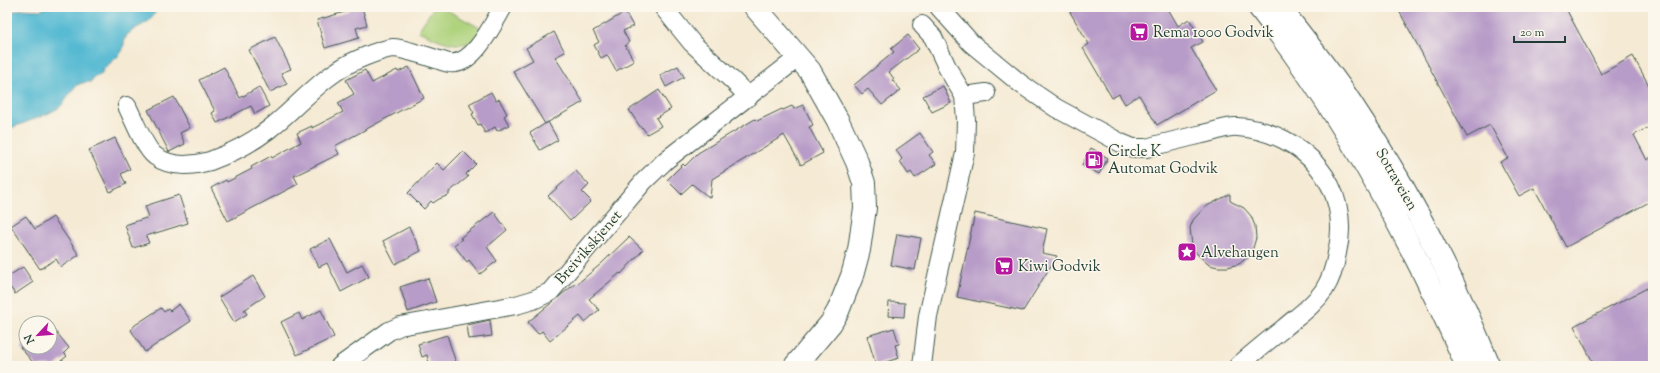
<svg xmlns="http://www.w3.org/2000/svg" width="1660" height="373" viewBox="0 0 1660 373" font-family="'Sorts Mill Goudy',serif">
<style>
.green{fill:#aed27b;stroke:#668858}
.water{fill:#54b9d2;stroke:#3a7b83}
.building{fill:#b79bc8}
.lines{fill:none;stroke-linecap:round;stroke-linejoin:round}
.minor-casing{stroke:#3f574c;stroke-width:20}
.major-casing{stroke:#3f574c;stroke-width:24}
.highway-casing{stroke:#3f574c;stroke-width:24}
.minor{stroke:#fff;stroke-width:18}
.major{stroke:#fff;stroke-width:22}
.highway{stroke:#fff;stroke-width:22}
.labels{text-anchor:middle;stroke-width:3;stroke-linejoin:round;paint-order:stroke}
.poi-label{font-size:15px;fill:#1f3d34;stroke:#fbf7ec;text-anchor:start}
.street-label{font-size:15px;fill:#1f3d34;stroke:#fbf7ec}
</style>
<rect width="100%" height="100%" fill="#fbf7ec"/>
<filter id="ink" filterUnits="userSpaceOnUse"><feTurbulence type="fractalNoise" baseFrequency=".025" numOctaves="2"/><feDisplacementMap in="SourceGraphic" scale="8" xChannelSelector="R" yChannelSelector="G"/><feConvolveMatrix kernelMatrix="1 2 1 2 8 2 1 2 1" color-interpolation-filters="sRGB"/></filter>
<filter id="wash" filterUnits="userSpaceOnUse"><feTurbulence type="fractalNoise" baseFrequency=".012" numOctaves="4" result="noise"/><feDisplacementMap in="SourceGraphic" scale="16" xChannelSelector="R" yChannelSelector="G"/><feGaussianBlur stdDeviation="0.9" result="paint"/><feColorMatrix in="noise" values="0 0 0 0 0 0 0 0 0 0 0 0 0 0 0 0 0 1.4 0 .05"/><feComposite in="paint" operator="in"/></filter>
<g filter="url(#wash)">
<rect width="100%" height="100%" fill="#f5ead4"/>
<path class="green" d="M 434,7 L 441,7 L 482,29 C 480,32 477,39 473,41 C 455,50 435,38 418,31 Z"/>
<path class="water" d="M 47,7 L 163,7 L 156,10 C 151,25 139,24 128,34 C 123,39 125,45 122,51 C 117,60 104,65 101,74 L 93,78 L 91,82 C 69,81 71,100 57,109 C 43,117 25,122 11,128 L 7,128 L 7,13 L 22,9 L 40,10 Z"/>
<g id="blocks">
<path class="building" d="M 362,7 L 367,25 L 356,28 L 359,38 L 325,48 L 317,20 Z
M 1067,7 L 1167,7 L 1178,26 L 1189,19 L 1203,42 L 1191,48 L 1216,90 L 1157,125 L 1139,95 L 1125,104 L 1119,94 L 1112,98 L 1083,48 L 1089,44 Z
M 1397,7 L 1565,7 L 1601,74 L 1633,56 L 1653,93 L 1653,125 L 1634,135 L 1647,160 L 1653,156 L 1653,200 L 1566,247 L 1534,188 L 1519,196 L 1500,162 L 1508,158 L 1490,125 L 1467,137 Z
M 625,12 L 633,26 L 623,31 L 629,42 L 625,45 L 634,61 L 616,71 L 607,55 L 601,58 L 594,45 L 599,42 L 593,31 Z
M 554,32 L 565,52 L 555,57 L 583,102 L 545,124 L 513,71 L 533,60 L 526,48 Z
M 908,35 L 919,49 L 889,72 L 894,79 L 892,80 L 901,90 L 882,105 L 868,89 L 862,94 L 854,85 L 894,52 L 891,49 Z
M 275,37 L 291,69 L 281,73 L 287,84 L 270,92 L 249,50 Z
M 678,66 L 684,77 L 666,87 L 660,75 Z
M 224,67 L 240,98 L 259,87 L 269,106 L 255,114 L 251,106 L 217,123 L 212,113 L 215,111 L 199,80 Z
M 409,67 L 424,98 L 335,146 L 339,154 L 294,176 L 298,184 L 228,221 L 211,188 L 226,180 L 227,182 L 252,169 L 251,167 L 271,156 L 272,158 L 301,142 L 297,133 L 312,126 L 312,128 L 343,112 L 338,103 L 354,94 L 346,80 L 365,70 L 372,83 L 397,70 L 398,72 Z
M 943,86 L 951,103 L 932,112 L 923,96 Z
M 659,90 L 671,109 L 656,118 L 661,126 L 647,134 L 642,127 L 641,128 L 629,110 Z
M 491,92 L 496,101 L 499,99 L 507,114 L 504,116 L 509,125 L 497,131 L 495,127 L 485,133 L 480,124 L 478,125 L 472,114 L 474,113 L 469,104 Z
M 174,97 L 190,128 L 180,133 L 185,144 L 169,152 L 148,110 Z
M 803,105 L 813,125 L 809,127 L 823,153 L 801,165 L 784,135 L 712,179 L 710,198 L 692,184 L 681,194 L 667,180 L 683,164 L 685,166 L 698,153 L 755,119 L 757,121 L 782,109 L 783,110 L 792,106 L 794,109 Z
M 548,122 L 558,140 L 540,150 L 530,133 Z
M 920,133 L 933,152 L 929,155 L 936,164 L 915,178 L 911,172 L 908,174 L 900,161 L 902,159 L 896,150 Z
M 115,138 L 130,169 L 121,174 L 126,184 L 110,192 L 89,150 Z
M 1091,148 L 1108,158 L 1099,174 L 1082,165 Z
M 463,151 L 476,164 L 466,174 L 468,177 L 449,192 L 449,195 L 439,199 L 433,203 L 431,201 L 424,209 L 408,193 L 437,163 L 444,170 Z
M 576,171 L 589,185 L 582,192 L 591,201 L 570,221 L 548,196 Z
M 1230,194 L 1230,201 L 1244,208 L 1251,216 L 1255,226 L 1256,238 L 1253,248 L 1248,257 L 1239,264 L 1228,267 L 1218,267 L 1209,265 L 1196,253 L 1192,246 L 1190,228 L 1193,220 L 1205,207 Z
M 179,195 L 188,223 L 146,236 L 149,243 L 133,248 L 125,225 L 149,217 L 145,206 Z
M 494,212 L 507,230 L 487,247 L 497,261 L 480,274 L 469,260 L 467,262 L 454,245 L 462,239 L 460,238 Z
M 975,213 L 1047,229 L 1042,253 L 1057,256 L 1023,311 L 957,297 Z
M 26,216 L 35,229 L 53,217 L 79,255 L 61,267 L 56,259 L 40,269 L 11,226 Z
M 409,227 L 421,251 L 395,264 L 383,241 Z
M 897,234 L 921,238 L 915,270 L 891,265 Z
M 629,237 L 643,250 L 621,274 L 620,273 L 589,299 L 599,310 L 585,322 L 580,316 L 550,341 L 542,331 L 538,334 L 528,322 L 576,283 L 577,284 L 601,264 Z
M 330,239 L 347,272 L 362,264 L 369,277 L 341,292 L 327,263 L 319,267 L 310,249 Z
M 23,267 L 33,282 L 15,294 L 7,283 L 7,277 Z
M 253,276 L 265,296 L 244,310 L 247,314 L 234,322 L 219,297 Z
M 428,278 L 436,302 L 408,312 L 400,287 Z
M 1653,285 L 1653,366 L 1595,366 L 1574,326 Z
M 889,302 L 905,303 L 904,317 L 888,316 Z
M 179,304 L 191,321 L 145,352 L 131,330 L 135,325 L 161,308 L 164,312 L 168,309 L 170,311 Z
M 321,310 L 334,337 L 297,355 L 281,322 L 299,313 L 302,320 Z
M 490,320 L 492,336 L 469,339 L 467,325 Z
M 50,324 L 69,348 L 64,353 L 67,356 L 55,366 L 36,366 L 20,347 L 50,347 Z
M 894,328 L 899,344 L 895,345 L 899,358 L 876,365 L 867,336 Z
M 447,335 L 457,366 L 430,366 L 427,355 L 422,357 L 418,344 Z"/>
</g>
</g>
<g filter="url(#ink)">
<use href="#blocks" fill-opacity="0" stroke="#3f574c" stroke-width="1"/>
<g class="lines">
<g class="minor-casing">
<path id="minor" d="M 663,7 L 692,43 L 732,80 L 749,97
M 939,7 L 971,43 L 1021,84 L 1056,108 L 1121,143 L 1133,148 L 1146,148 C 1168,142 1190,137 1211,132 C 1219,130 1229,126 1238,127 C 1304,132 1353,187 1337,253 C 1335,266 1331,279 1324,290 C 1314,305 1298,316 1284,328 C 1269,340 1253,353 1238,366
M 964,96 L 986,93
M 127,106 C 133,118 145,149 155,156 C 171,168 192,166 210,161 C 232,153 250,144 268,130 C 298,107 323,74 359,59 C 369,55 382,49 393,48 C 402,48 414,53 423,55 C 431,57 440,61 449,63 C 473,67 493,24 503,7
M 340,366 L 389,331 L 400,326 L 516,305 L 533,300 L 550,292 L 644,181 L 666,160 L 799,57
M 922,366 L 928,316 L 965,153 L 966,120 L 964,96 L 948,69 L 933,37 L 922,25"/>
</g>
<g class="major-casing">
<path id="major" d="M 755,7 L 810,71 L 838,121 L 857,162 L 864,183 L 865,208 L 859,250 L 852,276 L 838,311 L 831,323 L 795,366"/>
</g>
<g class="highway-casing">
<path id="highway" d="M 1259,7 C 1345,117 1411,239 1467,366
M 1279,7 C 1302,36 1324,64 1345,94 C 1401,177 1452,273 1489,366"/>
</g>
<use href="#minor" class="minor"/>
<use href="#major" class="major"/>
<use href="#highway" class="highway"/>
</g>
</g>
<defs>
<g id="supermarket-square" transform="scale(1)"><rect x="-9" y="-9" width="18" height="18" rx="4" fill="#b5179e" stroke="#fbf7ec"/><path d="M-6-5.5h2.5l.6 2H6L4.5 2H-2.5L-4.4-4H-6ZM-1.5 3.2a1.3 1.3 0 1 0 .1 0ZM3 3.2a1.3 1.3 0 1 0 .1 0Z" fill="#fff"/></g>
<g id="fuel-square" transform="scale(1)"><rect x="-9" y="-9" width="18" height="18" rx="4" fill="#b5179e" stroke="#fbf7ec"/><path d="M-5.5-6h7V0h2V4h1.3V-2.5L3-4.5l.8-.8L6-3V5H2.5V1h-1V6h-7ZM-4.2-4.7v3.2H.2V-4.7Z" fill="#fff"/></g>
<g id="sight-square" transform="scale(1)"><rect x="-9" y="-9" width="18" height="18" rx="4" fill="#b5179e" stroke="#fbf7ec"/><path d="M0-6L1.8-2.2L6-1.7L2.9 1.2L3.7 5.4L0 3.3L-3.7 5.4L-2.9 1.2L-6-1.7L-1.8-2.2Z" fill="#fff"/></g>
</defs>
<g fill-rule="evenodd">
<use href="#supermarket-square" x="1139" y="32"/>
<use href="#fuel-square" x="1094" y="160"/>
<use href="#sight-square" x="1187" y="252"/>
<use href="#supermarket-square" x="1004" y="266"/>
</g>
<g class="labels">
<g class="poi-label">
<text x="1153" y="37">Rema 1000 Godvik</text>
<text x="1108" y="156">Circle K<tspan x="1108" dy="17">Automat Godvik</tspan></text>
<text x="1201" y="257">Alvehaugen</text>
<text x="1018" y="271">Kiwi Godvik</text>
</g>
<g class="street-label">
<text transform="translate(1397 179) rotate(60)" y="5">Sotraveien</text>
<text transform="translate(588 247) rotate(-49)" y="5">Breivikskjenet</text>
</g>
</g>
<rect width="1660" height="373" fill="none" stroke="#fbf7ec" stroke-width="24"/>
<g transform="translate(38 335) rotate(244)"><circle r="19" fill="#fbf7ec" stroke="#a3ada2"/>
<path d="M0-3L7 15L0 10L-7 15Z" fill="#b5179e"/>
<text y="-6" font-size="11" font-weight="bold" text-anchor="middle" fill="#1f3d34">N</text>
</g>
<path d="M1514 36v6h51v-6" fill="none" stroke="#1f3d34" stroke-width="2"/>
<text x="1520" y="36" font-size="12" fill="#1f3d34" stroke="#fbf7ec" stroke-width="3" paint-order="stroke">20 m</text>
</svg>
